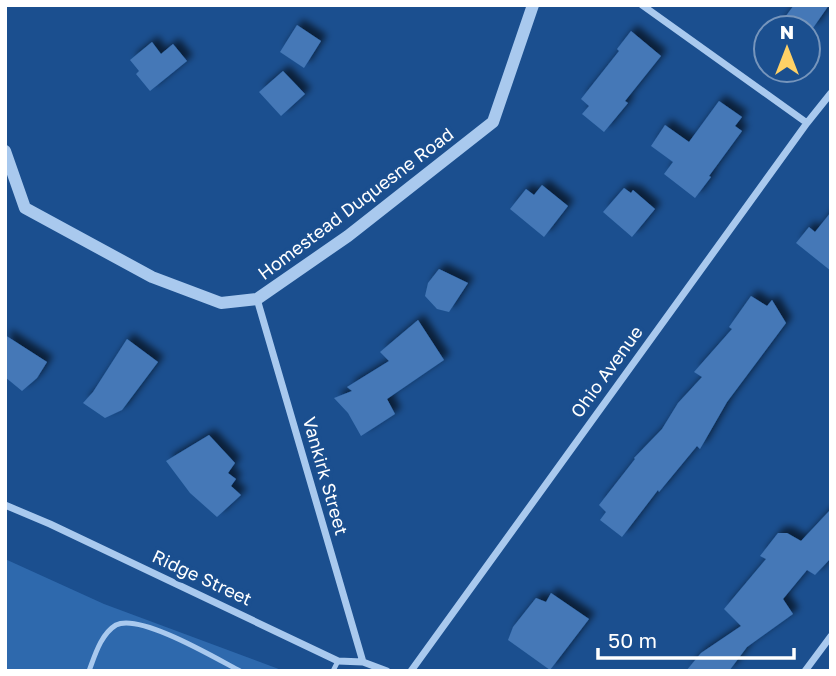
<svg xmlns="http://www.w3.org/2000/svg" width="836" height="676" viewBox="0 0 836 676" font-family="'Golos Text',sans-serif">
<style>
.green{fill:#2e69ad}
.building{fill:#4478b7;filter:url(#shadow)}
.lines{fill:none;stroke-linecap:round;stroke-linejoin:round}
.service{stroke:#a9c9ee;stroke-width:5}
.minor{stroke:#a9c9ee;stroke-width:7}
.tertiary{stroke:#a9c9ee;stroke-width:12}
.labels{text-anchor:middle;stroke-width:7;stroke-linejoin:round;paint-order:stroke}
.street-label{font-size:18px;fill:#fff;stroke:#1b4f8f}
</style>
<defs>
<filter id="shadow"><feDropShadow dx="6" dy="-6" stdDeviation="3.5" flood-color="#0009"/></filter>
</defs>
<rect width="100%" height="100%" fill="#1b4f8f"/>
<path class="green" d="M 5,559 L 104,604 L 284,671 L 5,671 Z"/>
<path class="building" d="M 794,5 L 829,5 L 813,28 L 777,28 Z
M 297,25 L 321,41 L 304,68 L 280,52 Z
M 631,31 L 661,56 L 625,101 L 628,103 L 604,132 L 582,114 L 589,106 L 581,99 L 619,51 L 617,49 Z
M 152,42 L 161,54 L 173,44 L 187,61 L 150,91 L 136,74 L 139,71 L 130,60 Z
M 283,71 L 305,94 L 281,116 L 259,92 Z
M 719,101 L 742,117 L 735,126 L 742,131 L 709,176 L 711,177 L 695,198 L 664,174 L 673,162 L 651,146 L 665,125 L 689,142 Z
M 542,185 L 568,206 L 544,237 L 510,209 L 526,189 L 534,195 Z
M 624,188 L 631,193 L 633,190 L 655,209 L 632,237 L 603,212 Z
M 831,212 L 831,271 L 796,243 L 809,227 L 815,232 Z
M 439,269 L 468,283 L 449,312 L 437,309 L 425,296 L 428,283 Z
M 751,296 L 767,306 L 772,300 L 786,323 L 727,402 L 700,449 L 697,446 L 659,492 L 658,490 L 622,537 L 600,520 L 606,512 L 599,505 L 635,459 L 634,458 L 662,429 L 678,403 L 702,377 L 694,372 L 732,329 L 729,327 Z
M 418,320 L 444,360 L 387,399 L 395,414 L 361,436 L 348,413 L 334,398 L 352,391 L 347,387 L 389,361 L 380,352 Z
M 5,335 L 47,362 L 37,378 L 22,391 L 5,377 Z
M 127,339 L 158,362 L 122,410 L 105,418 L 83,403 L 93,392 Z
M 209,435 L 235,463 L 228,473 L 236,479 L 231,486 L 241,495 L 217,517 L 190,493 L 166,461 Z
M 831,509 L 831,558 L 815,575 L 807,570 L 783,599 L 793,614 L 747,647 L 729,671 L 686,671 L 701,653 L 741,626 L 724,609 L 766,559 L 760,556 L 778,533 L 787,533 L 801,541 Z
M 551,593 L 589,619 L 550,670 L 508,640 L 513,627 L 536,598 L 546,602 Z"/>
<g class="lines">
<path class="service" d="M 89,671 C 95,655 101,634 116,625 C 140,613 217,659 240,671
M 333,671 L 338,661"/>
<path class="minor" d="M 642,5 L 807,123
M 257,299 L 363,662
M 5,505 L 50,524 L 338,661 L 363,662 L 387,671
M 411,671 L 807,123 L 831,93
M 805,671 L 831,636"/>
<path class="tertiary" d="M 5,151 L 25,208 L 152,277 L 221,303 L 257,299 L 348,236 L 493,122 L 533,5"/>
</g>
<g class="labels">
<g class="street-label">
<text transform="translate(356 204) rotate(-37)" y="6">Homestead Duquesne Road</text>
<text transform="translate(607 372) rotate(-54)" y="6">Ohio Avenue</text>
<text transform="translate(325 476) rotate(74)" y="6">Vankirk Street</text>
<text transform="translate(202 578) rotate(25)" y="6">Ridge Street</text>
</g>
</g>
<rect width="836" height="676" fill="none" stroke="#ffffff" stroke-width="14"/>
<g transform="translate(787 49)"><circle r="33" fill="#1b4f8f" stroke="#7695bc" stroke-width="2"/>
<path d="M0-5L12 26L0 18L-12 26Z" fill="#ffd166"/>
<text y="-10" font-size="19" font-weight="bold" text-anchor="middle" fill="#ffffff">N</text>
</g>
<path d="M598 648v10h196v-10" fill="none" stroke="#ffffff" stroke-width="3.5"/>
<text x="608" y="648" font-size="21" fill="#ffffff" stroke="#1b4f8f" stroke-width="5" paint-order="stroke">50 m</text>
</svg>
